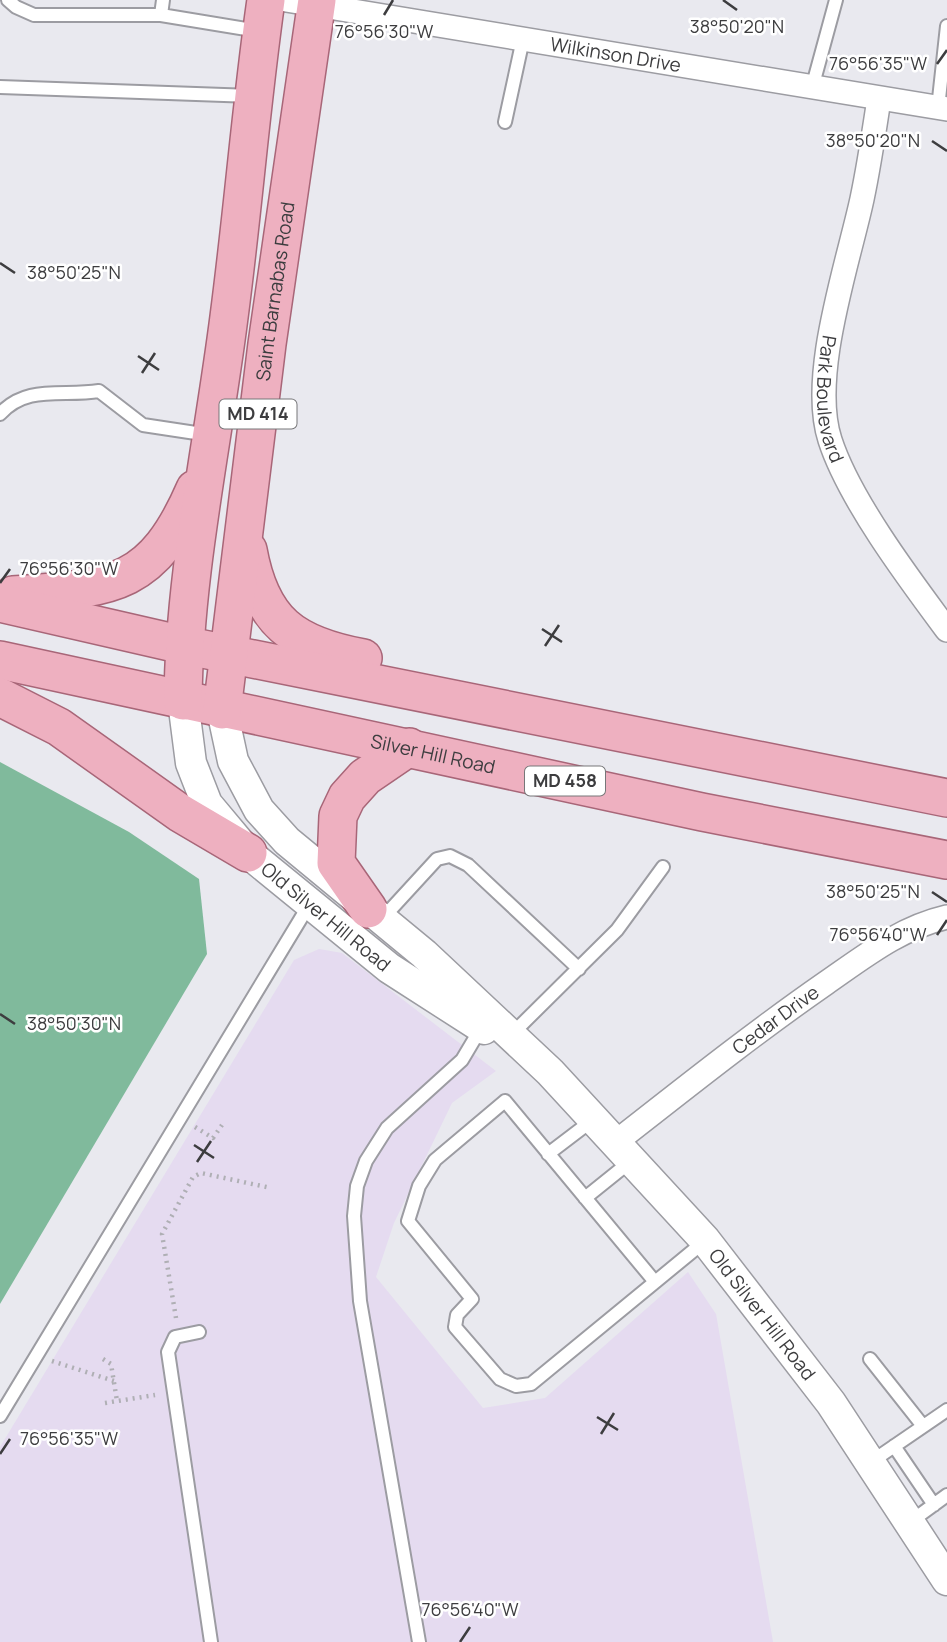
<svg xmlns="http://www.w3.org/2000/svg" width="947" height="1642" viewBox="0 0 947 1642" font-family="Manrope,sans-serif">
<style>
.industrial{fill:#e5dbf0}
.forest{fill:#80ba9c}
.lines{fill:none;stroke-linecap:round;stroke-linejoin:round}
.service-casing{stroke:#9c9ca2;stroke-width:16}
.minor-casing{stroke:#9c9ca2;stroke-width:26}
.tertiary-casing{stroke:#9c9ca2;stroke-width:33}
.primary-casing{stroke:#a86678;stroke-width:40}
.path{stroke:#afafb4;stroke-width:4.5;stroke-dasharray:2 5;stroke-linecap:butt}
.service{stroke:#fff;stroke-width:12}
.minor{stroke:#fff;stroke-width:23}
.tertiary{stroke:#fff;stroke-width:30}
.primary{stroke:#eeb0c0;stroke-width:37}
.ticks{fill:none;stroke:#3d3d3f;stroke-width:2.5}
.labels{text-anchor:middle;stroke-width:5;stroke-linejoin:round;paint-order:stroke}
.shield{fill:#fff;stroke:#777779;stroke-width:2}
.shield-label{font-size:18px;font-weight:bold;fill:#3d3d3f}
.street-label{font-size:19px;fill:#3d3d3f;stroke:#fff}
.ticks-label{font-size:18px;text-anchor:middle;fill:#3d3d3f;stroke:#fff;stroke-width:5;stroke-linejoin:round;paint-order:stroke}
</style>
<rect width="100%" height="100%" fill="#e9e9ef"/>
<path class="industrial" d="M 319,949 L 342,953 L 496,1071 L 452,1103 L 394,1223 L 376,1277 L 483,1408 L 545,1398 L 688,1272 L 716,1314 L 773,1642 L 0,1642 L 0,1447 L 294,960 Z"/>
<path class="forest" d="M 0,762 L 129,832 L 199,879 L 207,954 L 0,1304 Z"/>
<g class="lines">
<g class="service-casing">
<path id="service" d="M 8,0 L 16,7 L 34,15 L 161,15 L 258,31
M 161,15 L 163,0
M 0,87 L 252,96
M 812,88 L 836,0
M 938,108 L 947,26
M 505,122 L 523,39
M 0,414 C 27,384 63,397 99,391 L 143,425 L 209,435
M 381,920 L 437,859 L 450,856 L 468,865 L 579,969
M 511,1035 L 617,930 L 663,867
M 548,1154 L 594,1119
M 585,1198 L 631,1161
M 655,1282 L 505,1101 L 435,1160 L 419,1186 L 408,1221 L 472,1299 L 457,1315 L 455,1327 L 500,1379 L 516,1386 L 531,1384 L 705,1241
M 199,1332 L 175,1337 L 168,1352 L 211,1642
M 870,1359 L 923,1426
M 0,1416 L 309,905
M 894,1446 L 934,1505
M 871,1462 L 947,1410
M 910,1522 L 947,1495
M 419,1642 L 360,1301 L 354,1216 L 357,1186 L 366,1161 L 387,1128 L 462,1060 L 481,1028"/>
</g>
<g class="minor-casing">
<g id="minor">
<path id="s1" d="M 286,0 L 947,109"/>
<path id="s2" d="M 879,99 C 874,132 869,166 862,199 C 848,264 809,376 830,440 C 849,499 909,579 947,630"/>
<path id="s3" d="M 616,1142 C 685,1088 754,1033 826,983 C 865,956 900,928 947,917"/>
</g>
</g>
<g class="tertiary-casing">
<g id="tertiary">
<path id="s4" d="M 183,701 L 191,763 L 207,804 L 248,853 L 389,968 L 484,1029"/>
<path id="s5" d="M 222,710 L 233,761 L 259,810 L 287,841 L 424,954 L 550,1072 L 705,1240 L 831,1403 L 947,1580"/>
</g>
</g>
<g class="primary-casing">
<g id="primary">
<path d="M 248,550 C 261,622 293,645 363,658"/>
<path d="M 13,595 C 112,588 152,588 195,489"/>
<path d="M 0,603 L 183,645 L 947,798"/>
<path id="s6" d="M 0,660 L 702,812 L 947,860"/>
<path d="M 0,697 L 59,727 L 180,813 L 248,853"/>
<path d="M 183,701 C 184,573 213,444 229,317 C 243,211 251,105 266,0"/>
<path id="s7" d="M 222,710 L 267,344 L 317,0"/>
<path d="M 368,909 L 336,863 L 338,816 L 347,797 L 365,777 L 409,747"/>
</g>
</g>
<path class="path" d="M 195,1127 L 213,1138 L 222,1125
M 176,1318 L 162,1234 L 193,1177 L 201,1173 L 271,1188
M 103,1359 L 111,1364 L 117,1401
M 52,1361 L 114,1381
M 105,1403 L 155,1395"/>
<use href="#service" class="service"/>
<use href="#minor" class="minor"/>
<use href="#tertiary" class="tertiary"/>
<use href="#primary" class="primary"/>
</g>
<path class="ticks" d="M 723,0 L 737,10M 384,15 L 393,0M 937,64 L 947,50M 932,141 L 947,151M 0,263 L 15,273M 138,356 L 159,370M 142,373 L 155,353M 0,583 L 10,569M 542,629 L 562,642M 545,646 L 559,625M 932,892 L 947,902M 937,935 L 947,920M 0,1014 L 15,1024M 194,1145 L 214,1158M 197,1162 L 211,1141M 597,1417 L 618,1430M 601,1434 L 614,1413M 0,1454 L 10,1439M 460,1642 L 470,1627"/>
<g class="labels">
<g class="shield">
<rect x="219.5" y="399.5" width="77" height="29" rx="5"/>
<rect x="525" y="766.5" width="80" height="29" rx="5"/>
</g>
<g class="shield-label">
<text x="258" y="420">MD 414</text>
<text x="565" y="787">MD 458</text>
</g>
<g class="street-label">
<text dy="7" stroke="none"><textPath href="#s1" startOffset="334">Wilkinson Drive</textPath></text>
<text dy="7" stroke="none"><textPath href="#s7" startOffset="422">Saint Barnabas Road</textPath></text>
<text dy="7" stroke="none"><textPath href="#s2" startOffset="306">Park Boulevard</textPath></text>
<text dy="7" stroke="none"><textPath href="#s6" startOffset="443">Silver Hill Road</textPath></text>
<text dy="7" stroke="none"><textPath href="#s4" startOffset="271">Old Silver Hill Road</textPath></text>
<text dy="7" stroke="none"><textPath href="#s3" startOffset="201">Cedar Drive</textPath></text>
<text dy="7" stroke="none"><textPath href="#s5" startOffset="822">Old Silver Hill Road</textPath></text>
</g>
</g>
<g class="ticks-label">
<text x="737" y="33">38°50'20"N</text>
<text x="384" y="38">76°56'30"W</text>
<text x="878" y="70">76°56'35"W</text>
<text x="873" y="147">38°50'20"N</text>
<text x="74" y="279">38°50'25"N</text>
<text x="69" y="575">76°56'30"W</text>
<text x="873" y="898">38°50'25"N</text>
<text x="878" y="941">76°56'40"W</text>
<text x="74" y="1030">38°50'30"N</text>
<text x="69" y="1445">76°56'35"W</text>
<text x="470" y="1616">76°56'40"W</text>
</g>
</svg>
